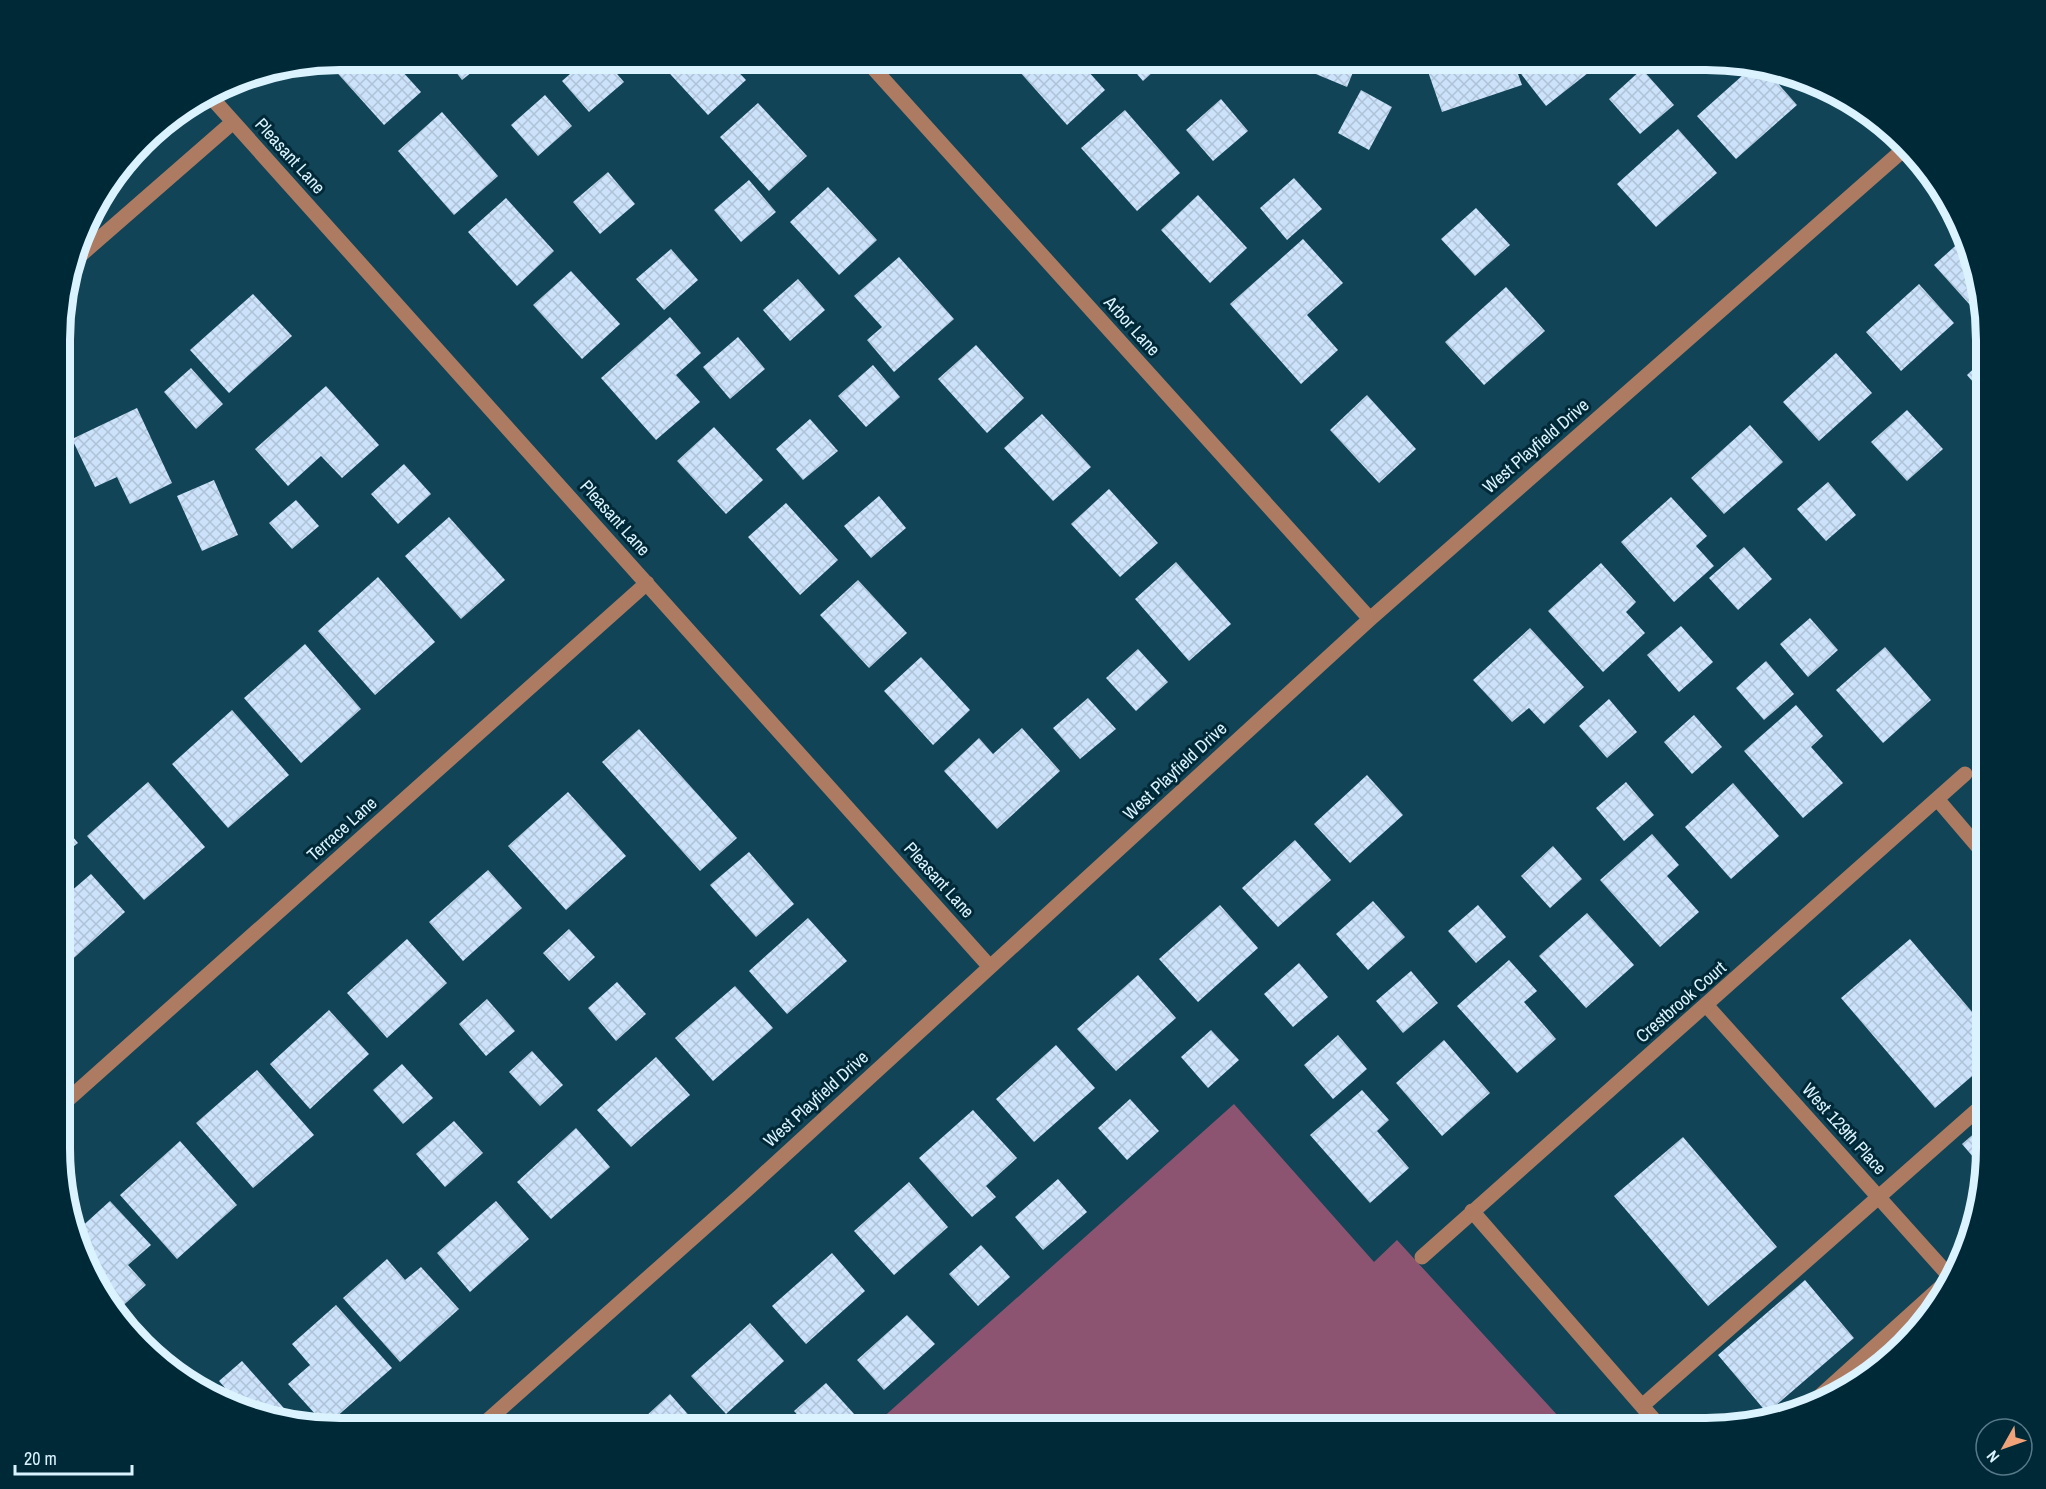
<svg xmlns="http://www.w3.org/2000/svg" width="2046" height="1489" viewBox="0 0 2046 1489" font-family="'Archivo Narrow',sans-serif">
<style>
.park{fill:#8d5471}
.building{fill:url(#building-cross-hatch)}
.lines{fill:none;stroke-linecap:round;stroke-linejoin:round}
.minor{stroke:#ac7b62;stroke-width:15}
.labels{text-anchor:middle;stroke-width:6;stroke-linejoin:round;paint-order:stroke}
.street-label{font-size:18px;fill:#daf3ff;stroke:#002938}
.rim{fill:none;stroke:#daf3ff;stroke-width:8}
</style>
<defs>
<pattern id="building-cross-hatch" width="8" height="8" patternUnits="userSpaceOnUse" patternTransform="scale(1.5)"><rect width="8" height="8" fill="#cbe2fa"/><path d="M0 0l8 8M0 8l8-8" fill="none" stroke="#afc3d7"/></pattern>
</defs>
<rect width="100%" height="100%" fill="#114457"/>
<path class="park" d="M 1234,1104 L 1374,1262 L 1397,1240 L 1570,1429 L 870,1429 Z"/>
<path class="building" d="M 340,60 L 392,60 L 421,92 L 384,125 L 331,66 Z
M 447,60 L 487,60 L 462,80 Z
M 586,60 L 605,60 L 624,82 L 589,112 L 562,81 Z
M 661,60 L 727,60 L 746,80 L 708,115 L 659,62 Z
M 1030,60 L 1078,60 L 1105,90 L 1067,125 L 1019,71 Z
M 1125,60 L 1166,60 L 1143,81 Z
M 1316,60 L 1358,60 L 1347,87 L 1311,72 Z
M 1424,60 L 1513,60 L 1522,85 L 1442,112 Z
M 1529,61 L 1579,61 L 1588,73 L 1546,106 L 1518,70 Z
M 1752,67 L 1767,71 L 1797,105 L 1736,159 L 1697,116 Z
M 1642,69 L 1674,105 L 1640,134 L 1609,99 Z
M 1361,90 L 1392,107 L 1369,150 L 1338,133 Z
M 545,95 L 572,126 L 538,156 L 511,125 Z
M 1221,99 L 1248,131 L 1213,161 L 1186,130 Z
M 758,103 L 807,156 L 769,191 L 720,137 Z
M 1125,110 L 1180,173 L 1137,211 L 1081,148 Z
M 442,112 L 498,176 L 454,215 L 398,151 Z
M 1678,129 L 1717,173 L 1656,227 L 1617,184 Z
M 608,172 L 635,204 L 600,234 L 573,202 Z
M 1294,178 L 1322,209 L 1287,240 L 1260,208 Z
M 749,180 L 776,212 L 741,242 L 714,210 Z
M 828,187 L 877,240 L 839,275 L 790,222 Z
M 1198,195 L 1247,248 L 1210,283 L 1161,230 Z
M 506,198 L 554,251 L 517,286 L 468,232 Z
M 1476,208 L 1510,245 L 1475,276 L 1441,239 Z
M 1303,239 L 1343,283 L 1307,315 L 1338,350 L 1301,384 L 1230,304 Z
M 1963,239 L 1979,297 L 1970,305 L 1934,265 Z
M 671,249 L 698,280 L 664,310 L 636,279 Z
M 899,257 L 954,319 L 894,372 L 867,340 L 882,327 L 854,296 Z
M 571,271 L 620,324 L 582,359 L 533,305 Z
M 798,279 L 825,310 L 790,341 L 763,310 Z
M 1919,284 L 1954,323 L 1901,371 L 1866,332 Z
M 1506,287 L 1545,331 L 1484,385 L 1445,342 Z
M 253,294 L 292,336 L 229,393 L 190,350 Z
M 670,317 L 701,353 L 676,375 L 700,402 L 656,440 L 601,378 Z
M 738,337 L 765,369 L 730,399 L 703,367 Z
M 976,345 L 1024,398 L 987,433 L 938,379 Z
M 1836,353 L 1872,393 L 1819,441 L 1783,402 Z
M 1985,358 L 1985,396 L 1967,375 Z
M 873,365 L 900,397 L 866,427 L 838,396 Z
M 191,368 L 223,404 L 196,429 L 164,392 Z
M 326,386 L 379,445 L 342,478 L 321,456 L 288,486 L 255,449 Z
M 1367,395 L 1416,449 L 1379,483 L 1330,430 Z
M 137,408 L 172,483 L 130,504 L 117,477 L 95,487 L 72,439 Z
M 1907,410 L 1943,449 L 1907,481 L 1871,442 Z
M 1042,414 L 1091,467 L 1053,501 L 1004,448 Z
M 810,419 L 838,451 L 803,480 L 776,449 Z
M 1750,425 L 1783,462 L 1724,514 L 1691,478 Z
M 714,427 L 763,480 L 726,514 L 677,461 Z
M 404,464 L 431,494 L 398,524 L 371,494 Z
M 214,480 L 238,535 L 202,551 L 177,496 Z
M 1828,482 L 1856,515 L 1826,541 L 1797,509 Z
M 1109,489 L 1158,543 L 1120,577 L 1071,524 Z
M 879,496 L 906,528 L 871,558 L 844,526 Z
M 1671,497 L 1707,536 L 1696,546 L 1714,566 L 1674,602 L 1621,542 Z
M 296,500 L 319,526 L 292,549 L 269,523 Z
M 786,503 L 838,560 L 800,595 L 748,537 Z
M 449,517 L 505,580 L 461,619 L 405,556 Z
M 67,542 L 74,594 L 62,595 L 62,543 Z
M 1744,547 L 1772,579 L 1738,610 L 1709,578 Z
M 1176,562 L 1231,624 L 1189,661 L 1135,599 Z
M 1601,563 L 1636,602 L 1626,612 L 1645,633 L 1603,672 L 1548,611 Z
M 378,577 L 435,642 L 375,695 L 318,631 Z
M 858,580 L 907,633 L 869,668 L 820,615 Z
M 1810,618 L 1838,650 L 1808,677 L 1780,644 Z
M 1681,626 L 1713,662 L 1679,692 L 1647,655 Z
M 1530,628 L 1584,687 L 1544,724 L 1529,708 L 1512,722 L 1473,680 Z
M 305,644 L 361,709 L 301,763 L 244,698 Z
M 1885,647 L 1931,700 L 1883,743 L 1836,690 Z
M 1138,649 L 1168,682 L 1136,711 L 1106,678 Z
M 921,657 L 970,710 L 933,745 L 884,691 Z
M 1766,661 L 1794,694 L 1764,720 L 1736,688 Z
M 1088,698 L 1116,729 L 1080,759 L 1053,728 Z
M 1609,699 L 1637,732 L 1607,758 L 1579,726 Z
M 1796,705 L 1823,736 L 1811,747 L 1843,783 L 1803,818 L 1744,751 Z
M 232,710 L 289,775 L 228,828 L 172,764 Z
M 1694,715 L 1722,747 L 1692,774 L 1664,742 Z
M 1022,728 L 1060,771 L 997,829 L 944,771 L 979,738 L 993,754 Z
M 639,729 L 737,838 L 700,871 L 602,762 Z
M 1367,775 L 1403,815 L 1350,863 L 1314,824 Z
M 148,782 L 205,847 L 144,900 L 87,836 Z
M 1626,782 L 1654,815 L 1624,841 L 1596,808 Z
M 1733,783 L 1779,836 L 1731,879 L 1685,827 Z
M 568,792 L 626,856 L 566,910 L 508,846 Z
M 62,824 L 78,843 L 62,855 Z
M 1652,834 L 1679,865 L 1667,876 L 1699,912 L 1660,947 L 1600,880 Z
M 1295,840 L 1331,880 L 1278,927 L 1242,888 Z
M 1553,846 L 1582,879 L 1550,908 L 1521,876 Z
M 749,852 L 794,904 L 756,937 L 710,885 Z
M 488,870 L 522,908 L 463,961 L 429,922 Z
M 91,874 L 125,912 L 66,965 L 62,961 L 62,899 Z
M 1373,901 L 1405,937 L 1368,970 L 1336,934 Z
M 1220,905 L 1258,948 L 1198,1002 L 1159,959 Z
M 1478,905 L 1506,937 L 1476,963 L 1448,931 Z
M 1587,913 L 1634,965 L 1586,1008 L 1539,956 Z
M 808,918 L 847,961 L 787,1014 L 749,971 Z
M 569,929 L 595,957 L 569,981 L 543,953 Z
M 407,939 L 447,983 L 387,1038 L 347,993 Z
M 1910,939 L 1985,1027 L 1985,1065 L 1935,1108 L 1841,998 Z
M 1509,960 L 1537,991 L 1524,1002 L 1556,1039 L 1517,1073 L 1457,1006 Z
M 1299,963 L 1328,997 L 1293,1027 L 1264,994 Z
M 1411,971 L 1438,1003 L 1403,1033 L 1376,1001 Z
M 1138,975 L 1176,1018 L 1116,1071 L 1077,1029 Z
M 617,982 L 646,1014 L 616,1041 L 588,1008 Z
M 735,986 L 773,1028 L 713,1081 L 675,1038 Z
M 487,999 L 515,1031 L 486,1056 L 459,1024 Z
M 329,1010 L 369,1054 L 310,1109 L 270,1064 Z
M 1211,1030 L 1239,1060 L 1208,1088 L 1181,1057 Z
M 1338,1035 L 1367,1069 L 1333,1099 L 1304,1065 Z
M 1444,1040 L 1490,1093 L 1442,1136 L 1396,1083 Z
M 1056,1045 L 1095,1088 L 1034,1142 L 996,1099 Z
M 532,1051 L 563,1085 L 540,1106 L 509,1072 Z
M 656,1057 L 690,1095 L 631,1147 L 597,1110 Z
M 402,1064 L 433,1098 L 403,1124 L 373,1090 Z
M 257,1070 L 314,1135 L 253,1188 L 196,1123 Z
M 1362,1090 L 1389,1120 L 1377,1131 L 1409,1168 L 1370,1203 L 1310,1135 Z
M 1130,1099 L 1159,1131 L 1127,1160 L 1098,1128 Z
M 973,1110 L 1017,1158 L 986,1186 L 996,1197 L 972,1217 L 919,1158 Z
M 454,1121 L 483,1153 L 445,1187 L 416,1154 Z
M 1985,1124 L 1985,1171 L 1962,1144 Z
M 576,1128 L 610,1167 L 551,1219 L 517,1182 Z
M 1683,1137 L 1777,1247 L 1708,1306 L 1614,1196 Z
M 180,1141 L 237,1205 L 177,1259 L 120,1195 Z
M 1058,1179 L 1087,1212 L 1043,1250 L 1015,1217 Z
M 909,1182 L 948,1227 L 894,1275 L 854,1231 Z
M 110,1201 L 151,1245 L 128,1265 L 146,1285 L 117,1311 L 97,1289 L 78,1230 Z
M 496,1201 L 529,1239 L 470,1292 L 437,1253 Z
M 981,1245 L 1010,1277 L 978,1306 L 949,1274 Z
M 832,1253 L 865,1291 L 806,1344 L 772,1306 Z
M 387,1259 L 405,1280 L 421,1267 L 459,1309 L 400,1362 L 343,1298 Z
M 1805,1280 L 1854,1338 L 1767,1413 L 1718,1355 Z
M 336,1305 L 392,1368 L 326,1426 L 288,1384 L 310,1365 L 292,1344 Z
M 907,1315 L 935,1344 L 884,1390 L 857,1360 Z
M 750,1323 L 784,1361 L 726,1414 L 691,1376 Z
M 242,1361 L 298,1424 L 250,1414 L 227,1402 L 233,1397 L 219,1381 Z
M 826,1383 L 855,1415 L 840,1429 L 810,1429 L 794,1411 Z
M 670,1394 L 701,1429 L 632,1429 Z"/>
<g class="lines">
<path class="minor" d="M 866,60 L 1370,619
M 210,96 L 990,967
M 76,259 L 233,122
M 1938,800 L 1985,855
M 1707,1006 L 1952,1279
M 62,1105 L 647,583
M 1472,1211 L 1662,1429
M 1422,1257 L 1965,774
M 1810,1405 L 1953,1276
M 1642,1406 L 1985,1103
M 479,1428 L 740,1196 L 1370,619 L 1903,150"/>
</g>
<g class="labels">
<g class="street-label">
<text transform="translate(290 156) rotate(48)" y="6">Pleasant Lane</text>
<text transform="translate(1132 326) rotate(48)" y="6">Arbor Lane</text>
<text transform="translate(1536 446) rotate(-41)" y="6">West Playfield Drive</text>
<text transform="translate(615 518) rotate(48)" y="6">Pleasant Lane</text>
<text transform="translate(1175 771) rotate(-43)" y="6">West Playfield Drive</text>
<text transform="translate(342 829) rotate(-42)" y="6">Terrace Lane</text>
<text transform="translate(939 880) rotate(48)" y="6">Pleasant Lane</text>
<text transform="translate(1681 1002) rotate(-41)" y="6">Crestbrook Court</text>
<text transform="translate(816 1099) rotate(-42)" y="6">West Playfield Drive</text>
<text transform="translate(1844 1129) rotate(48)" y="6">West 129th Place</text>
</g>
</g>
<path d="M0 0H2046V1489H0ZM340 70H1706A270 270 0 0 1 1976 340V1148A270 270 0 0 1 1706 1418H340A270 270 0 0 1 70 1148V340A270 270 0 0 1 340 70Z" fill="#002938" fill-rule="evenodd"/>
<path class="rim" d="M340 70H1706A270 270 0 0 1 1976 340V1148A270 270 0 0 1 1706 1418H340A270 270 0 0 1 70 1148V340A270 270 0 0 1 340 70Z"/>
<g transform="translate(2004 1447) rotate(230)"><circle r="28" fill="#002938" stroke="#577a88" stroke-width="1.5"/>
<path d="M0-4.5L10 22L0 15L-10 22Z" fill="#f0a279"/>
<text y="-9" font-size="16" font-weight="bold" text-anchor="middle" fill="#daf3ff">N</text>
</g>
<path d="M15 1465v9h117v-9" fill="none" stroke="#daf3ff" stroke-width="3"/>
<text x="24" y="1465" font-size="18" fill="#daf3ff" stroke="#002938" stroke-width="4.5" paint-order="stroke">20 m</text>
</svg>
